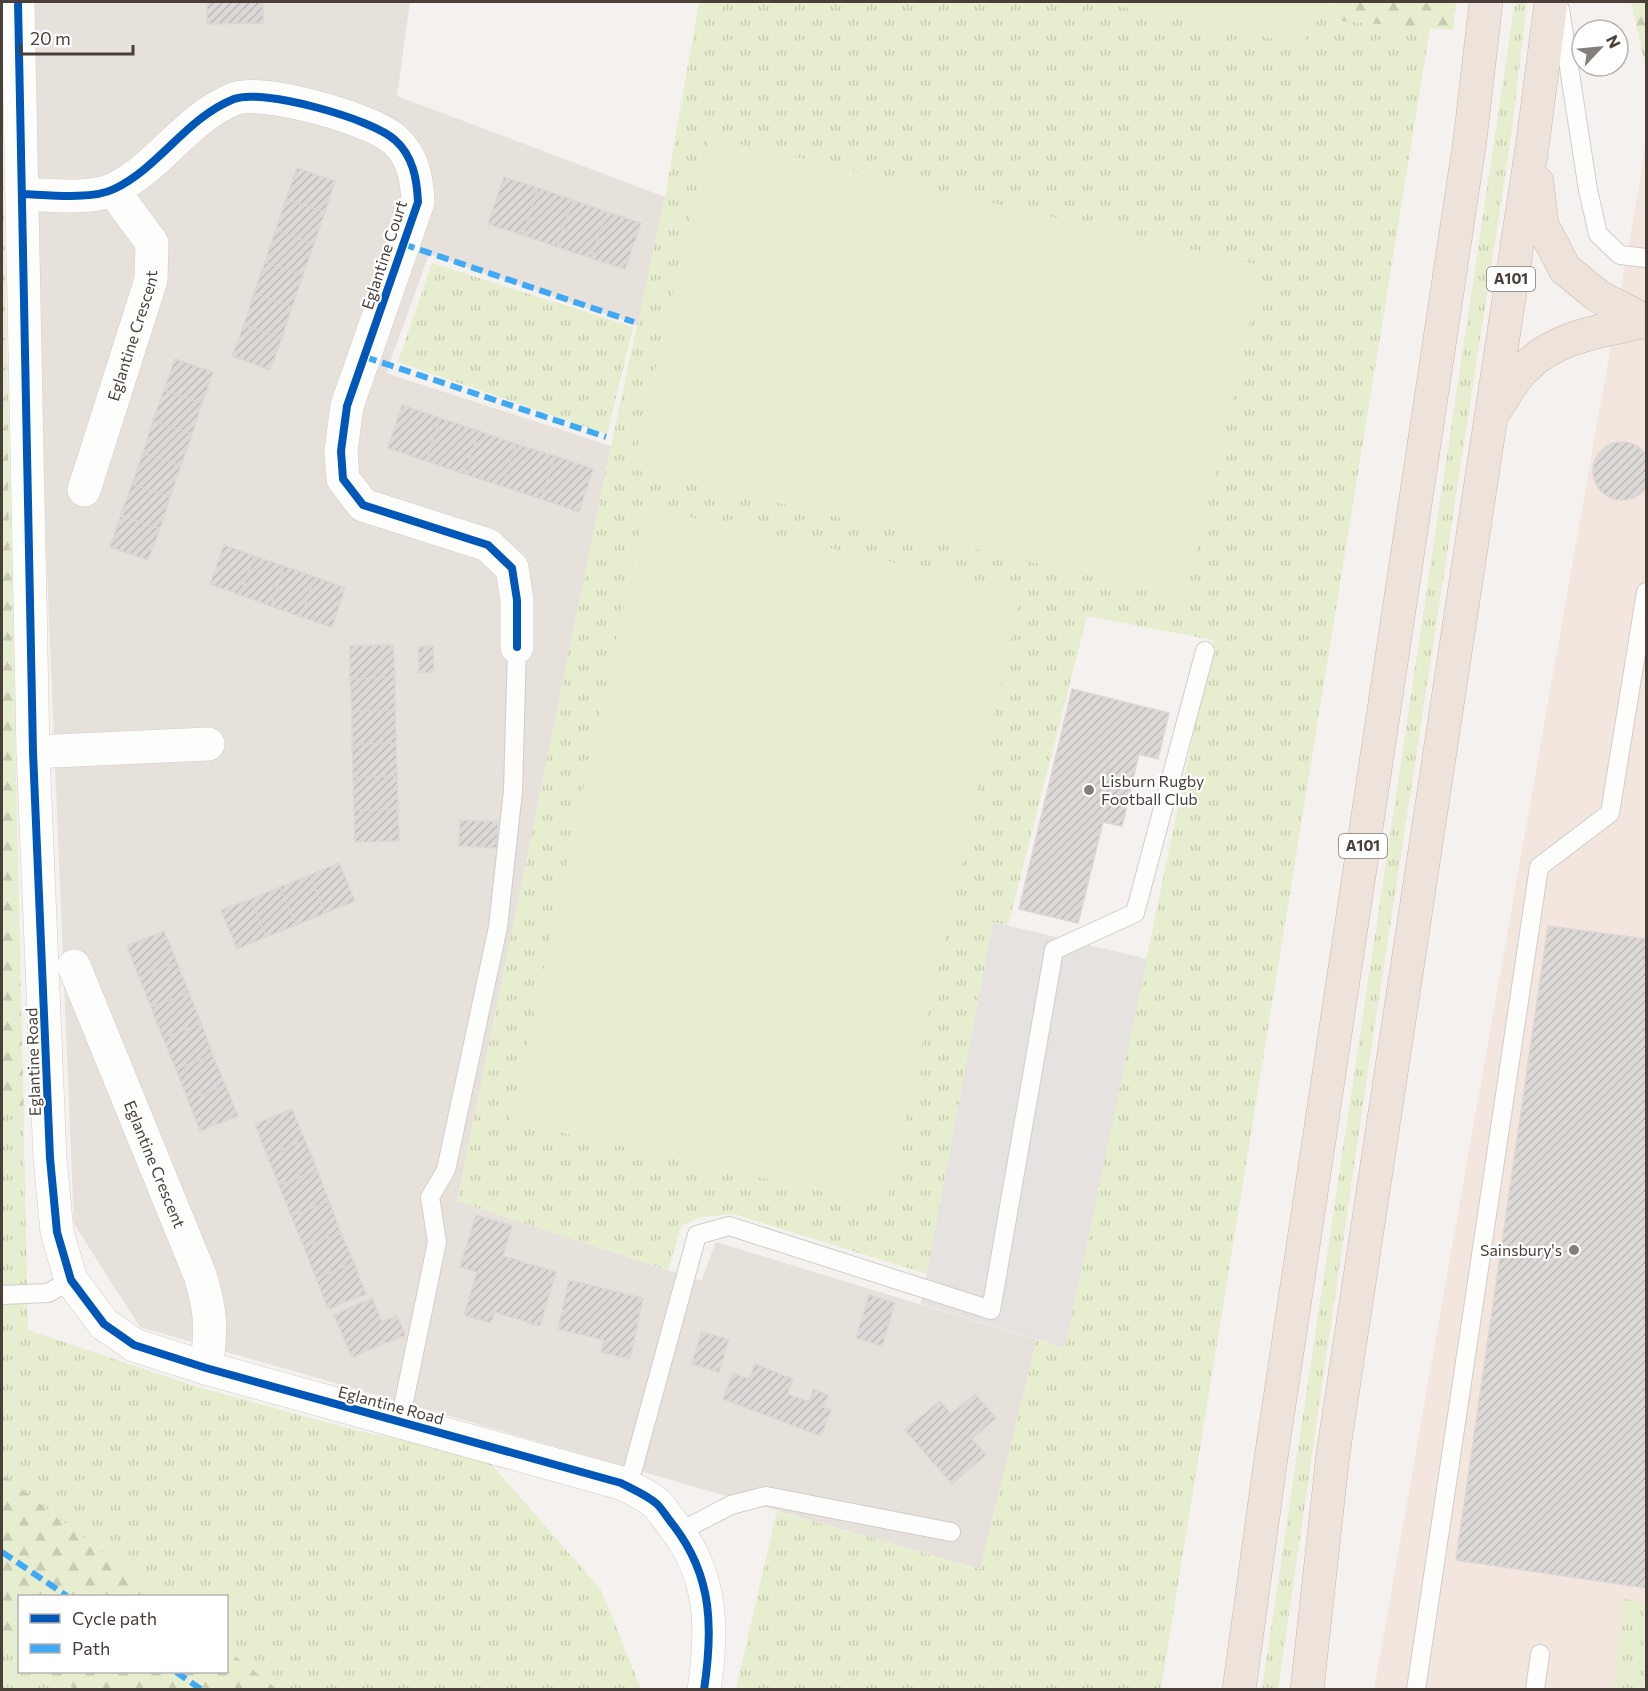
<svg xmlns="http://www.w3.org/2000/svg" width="1648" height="1691" viewBox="0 0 1648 1691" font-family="Commissioner,sans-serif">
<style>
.residential{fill:#e7e1dc}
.commercial{fill:#f2e6df}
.grass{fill:url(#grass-tufts);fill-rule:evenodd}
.forest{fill:url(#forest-firs)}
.garden{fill:#e7edcf}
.parking{fill:#e6e2df}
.building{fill:url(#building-hatch);stroke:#dcd7d4;stroke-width:1.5}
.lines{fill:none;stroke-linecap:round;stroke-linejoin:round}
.lane-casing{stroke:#d0cdca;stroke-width:20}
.street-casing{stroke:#d0cdca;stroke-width:34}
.highway-casing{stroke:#cbb8aa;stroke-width:34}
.lane{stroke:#fdfdfc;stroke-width:18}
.street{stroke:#fdfdfc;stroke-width:33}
.highway{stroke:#ede3db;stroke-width:33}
.quiet{stroke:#3fa9f5;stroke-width:6;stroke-dasharray:12 6;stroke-linecap:butt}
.cycleway-casing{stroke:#fff;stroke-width:11}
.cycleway{stroke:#0057b8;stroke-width:8}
.poi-dot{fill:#867e78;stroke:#fff;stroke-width:2}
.labels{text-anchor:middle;stroke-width:4.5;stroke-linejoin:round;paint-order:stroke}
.shield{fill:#fff;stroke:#807974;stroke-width:1.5}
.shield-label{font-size:15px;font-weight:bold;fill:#4a4039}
.street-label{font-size:16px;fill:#4a4039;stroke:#fff}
.poi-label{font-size:16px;fill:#4a4039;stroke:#fff;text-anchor:start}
</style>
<defs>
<pattern id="grass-tufts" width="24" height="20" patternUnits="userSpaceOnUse" patternTransform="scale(1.5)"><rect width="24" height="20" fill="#e7edcf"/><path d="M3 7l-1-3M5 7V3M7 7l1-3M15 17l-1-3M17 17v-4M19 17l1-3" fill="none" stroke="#c8ccb2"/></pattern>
<pattern id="forest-firs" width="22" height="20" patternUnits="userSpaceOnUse" patternTransform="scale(1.5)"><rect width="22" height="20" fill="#e7edcf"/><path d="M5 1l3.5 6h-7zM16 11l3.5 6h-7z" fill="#c8ccb2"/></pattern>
<pattern id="building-hatch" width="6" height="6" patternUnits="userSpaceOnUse" patternTransform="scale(1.5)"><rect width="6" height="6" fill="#dcd8d5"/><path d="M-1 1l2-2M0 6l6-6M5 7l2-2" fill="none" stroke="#bebab8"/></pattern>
</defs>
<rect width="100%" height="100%" fill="#f4f1ee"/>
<path class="residential" d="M 30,2 L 410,2 L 397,96 L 665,197 L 638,325 L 429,254 L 386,373 L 611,446 L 457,1201 L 701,1281 L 716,1242 L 1037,1340 L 980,1569 L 140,1327 L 74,1224 L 33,232 Z"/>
<path class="commercial" d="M 1646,135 L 1646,1689 L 1374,1690 L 1641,175 Z"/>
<path class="grass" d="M 699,2 L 1334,2 L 1330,20 L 1430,28 L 1161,1689 L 736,1689 L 777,1511 L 980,1569 L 1037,1340 L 1065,1348 L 1213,640 L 1087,616 L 1008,925 L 993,922 L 927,1274 L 734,1214 L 701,1217 L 681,1226 L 668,1270 L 457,1201 L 611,446 L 665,197 Z
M 1515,2 L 1527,2 L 1511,137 L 1369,1063 L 1278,1689 L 1262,1689 Z
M 2,119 L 28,1330 L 194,1386 L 354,1430 L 485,1457 L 601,1590 L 641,1689 L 2,1689 ZM 20,1596 L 226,1596 L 226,1672 L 20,1672 Z
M 432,263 L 633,327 L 607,434 L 398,362 Z
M 1624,1599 L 1646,1602 L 1646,1689 L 1613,1689 Z"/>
<path class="forest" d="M 1334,2 L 1456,2 L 1453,30 L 1329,20 Z
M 1631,2 L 1646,2 L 1646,68 Z
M 2,261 L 24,1122 L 2,1105 Z
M 2,1474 L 158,1596 L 20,1596 L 19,1657 L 2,1647 Z
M 227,1650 L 277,1689 L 75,1689 L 44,1672 L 226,1672 Z"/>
<path class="garden" d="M 1097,2 L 1314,2 L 1305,45 Z
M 709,137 L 1263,266 L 1185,598 L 632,469 Z
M 645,507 L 1022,591 L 886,1206 L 510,1121 Z"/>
<path class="parking" d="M 993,922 L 1147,959 L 1065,1348 L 921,1304 Z"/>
<path class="building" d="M 207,2 L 263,2 L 263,23 L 207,24 Z
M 297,168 L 335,181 L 325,212 L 286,199 Z
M 504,177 L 538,188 L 523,235 L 488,224 Z
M 538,188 L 573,200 L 557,247 L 523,235 Z
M 286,199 L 325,212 L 314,244 L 276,230 Z
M 573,200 L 607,212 L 591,258 L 557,247 Z
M 607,212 L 641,223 L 625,269 L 591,258 Z
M 276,230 L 314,244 L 303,275 L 265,262 Z
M 265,262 L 303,275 L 292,307 L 254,293 Z
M 254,293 L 292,307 L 282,338 L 244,325 Z
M 244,325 L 282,338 L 270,370 L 232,356 Z
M 175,359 L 213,372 L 202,403 L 164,390 Z
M 164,390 L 202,403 L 192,434 L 153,421 Z
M 402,405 L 440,418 L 426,461 L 388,448 Z
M 440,418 L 479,431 L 464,474 L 426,461 Z
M 153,421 L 192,434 L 181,466 L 143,453 Z
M 479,431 L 516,444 L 502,486 L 464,474 Z
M1593 471a29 29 0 1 1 58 0a29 29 0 1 1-58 0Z
M 516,444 L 555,456 L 541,499 L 502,486 Z
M 143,453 L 181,466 L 170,497 L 132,484 Z
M 555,456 L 593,469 L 579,512 L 541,499 Z
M 132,484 L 170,497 L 160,529 L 121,515 Z
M 121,515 L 160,529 L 148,560 L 110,547 Z
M 224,545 L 254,556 L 240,595 L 210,584 Z
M 254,556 L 284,566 L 271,606 L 240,595 Z
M 284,566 L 315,577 L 301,617 L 271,606 Z
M 315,577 L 345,588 L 332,627 L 301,617 Z
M 393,645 L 395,677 L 350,679 L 350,646 Z
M 433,646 L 434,672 L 419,673 L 418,647 Z
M 395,677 L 395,710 L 352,711 L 350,679 Z
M 1072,689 L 1169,713 L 1158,759 L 1139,754 L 1122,826 L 1103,822 L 1078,923 L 1019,909 Z
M 395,710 L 396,743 L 352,744 L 352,711 Z
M 396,743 L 397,776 L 353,777 L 352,744 Z
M 397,776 L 398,809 L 354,810 L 353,777 Z
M 398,809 L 399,841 L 355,842 L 354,810 Z
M 460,820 L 498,822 L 497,848 L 459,846 Z
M 339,863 L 355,901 L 325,913 L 310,875 Z
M 310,875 L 325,913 L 296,925 L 280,887 Z
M 280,887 L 296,925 L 266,937 L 251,899 Z
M 251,899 L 266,937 L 237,949 L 221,910 Z
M 1548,926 L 1646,939 L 1646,1588 L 1456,1560 Z
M 164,931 L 177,962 L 139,977 L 127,946 Z
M 177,962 L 189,993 L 151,1007 L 139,977 Z
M 189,993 L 201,1023 L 163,1038 L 151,1007 Z
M 201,1023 L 213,1055 L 176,1069 L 163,1038 Z
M 213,1055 L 225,1085 L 188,1100 L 176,1069 Z
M 225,1085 L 238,1116 L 200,1131 L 188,1100 Z
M 292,1109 L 305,1140 L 267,1155 L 255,1124 Z
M 305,1140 L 317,1170 L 279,1185 L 267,1155 Z
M 317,1170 L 329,1201 L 291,1216 L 279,1185 Z
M 329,1201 L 341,1233 L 304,1247 L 291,1216 Z
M 476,1215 L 512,1226 L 503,1256 L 556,1272 L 540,1326 L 494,1312 L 491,1323 L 464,1315 L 477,1272 L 460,1267 Z
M 341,1233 L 354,1263 L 316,1278 L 304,1247 Z
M 354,1263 L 366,1294 L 328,1309 L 316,1278 Z
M 569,1280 L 643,1298 L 630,1359 L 601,1352 L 604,1340 L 558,1329 Z
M 869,1295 L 895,1303 L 882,1346 L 856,1338 Z
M 372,1298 L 382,1322 L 397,1316 L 405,1335 L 352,1357 L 334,1315 Z
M 701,1332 L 729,1339 L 719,1372 L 692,1364 Z
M 755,1364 L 793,1379 L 787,1394 L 809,1402 L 813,1389 L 828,1395 L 823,1407 L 831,1410 L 821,1436 L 723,1399 L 733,1373 L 749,1379 Z
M 975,1394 L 996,1418 L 972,1439 L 986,1455 L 952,1484 L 905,1430 L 940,1401 L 951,1414 Z"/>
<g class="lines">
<g class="lane-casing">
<path id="lane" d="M 1560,9 L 1588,190 L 1598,234 L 1620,255 L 1646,258
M 2,1295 L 48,1293 L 71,1280
M 400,1421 L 437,1242 L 430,1197 L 446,1170 L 498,927 L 513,791 L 517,647
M 621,1483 L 633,1469 L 697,1235 L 729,1226 L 991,1310 L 1054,950 L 1135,913 L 1205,651
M 679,1532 L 731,1505 L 766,1496 L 951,1532
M 1416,1690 L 1539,867 L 1610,813 L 1646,592
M 1535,1690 L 1540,1654"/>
</g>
<g class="street-casing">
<g id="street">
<path d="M 18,2 L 33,752 L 50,1158 L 57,1232 L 71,1280 L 104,1324 L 134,1345 L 206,1368 L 621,1483 C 632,1489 647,1495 657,1504 C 663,1510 668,1519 674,1526 C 713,1577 713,1629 704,1690"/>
<path d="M 23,194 C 48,195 92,200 114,189 C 160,167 186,118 234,99 C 262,88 373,119 395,140 C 413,156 417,179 418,202 L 347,406 L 341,451 L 343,479 L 363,505 L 488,545 L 512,568 L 517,600 L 517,647"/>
<path id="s1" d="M 84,490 L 151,280 L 152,243 L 113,190"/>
<path d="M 33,752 L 208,744"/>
<path id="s2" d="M 74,966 L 200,1275 C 211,1310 212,1331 206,1368"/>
</g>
</g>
<g class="highway-casing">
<path id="highway" d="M 1537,182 L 1542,225 L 1565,269 L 1598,296 L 1646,321
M 1495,410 C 1504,398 1511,382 1522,371 C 1554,336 1602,331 1646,321
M 1239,1690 L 1271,1458 L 1470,140 L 1486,2
M 1307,1690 L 1333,1454 L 1533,141 L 1551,2"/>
</g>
<use href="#lane" class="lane"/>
<use href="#street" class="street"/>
<use href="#highway" class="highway"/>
<path class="quiet" d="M 403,244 L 634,322
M 365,357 L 606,437
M 2,1552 L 67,1596
M 176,1672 L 202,1690"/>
<g class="cycleway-casing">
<path id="cycleway" d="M 18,2 L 33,752 L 50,1158 L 57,1232 L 71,1280 L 104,1324 L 134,1345 L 206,1368 L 621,1483 C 632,1489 647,1495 657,1504 C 663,1510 668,1519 674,1526 C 713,1577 713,1629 704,1690
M 23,194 C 48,195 92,200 114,189 C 160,167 186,118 234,99 C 262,88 373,119 395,140 C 413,156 417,179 418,202 L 347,406 L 341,451 L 343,479 L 363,505 L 488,545 L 512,568 L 517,600 L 517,647"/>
</g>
<use href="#cycleway" class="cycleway"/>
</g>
<g class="poi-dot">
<circle cx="1089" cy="790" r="6"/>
<circle cx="1574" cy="1250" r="6"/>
</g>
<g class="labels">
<g class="shield">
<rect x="1487" y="267" width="48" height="24" rx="4.5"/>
<rect x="1339" y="834" width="48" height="24" rx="4.5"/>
</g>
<g class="shield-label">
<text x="1511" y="284">A101</text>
<text x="1363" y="851">A101</text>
</g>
<g class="street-label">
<text transform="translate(384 255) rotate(-72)" y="6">Eglantine Court</text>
<text dy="6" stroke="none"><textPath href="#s1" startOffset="162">Eglantine Crescent</textPath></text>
<text transform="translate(33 1062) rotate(-92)" y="6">Eglantine Road</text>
<text dy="6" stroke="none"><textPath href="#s2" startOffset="214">Eglantine Crescent</textPath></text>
<text transform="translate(391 1405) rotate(15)" y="6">Eglantine Road</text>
</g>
<g class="poi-label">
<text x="1101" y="787">Lisburn Rugby<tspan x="1101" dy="18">Football Club</tspan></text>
<text x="1562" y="1256" text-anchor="end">Sainsbury's</text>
</g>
</g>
<rect width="1648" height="1691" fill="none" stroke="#4a4039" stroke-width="6"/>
<rect x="18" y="1595" width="210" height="78" fill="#ffffff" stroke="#b7b3b0" stroke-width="1.5"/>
<rect x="30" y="1614" width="30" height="9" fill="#0057b8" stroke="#b7b3b0" stroke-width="1.5"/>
<text x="72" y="1625" font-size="18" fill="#4a4039">Cycle path</text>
<rect x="30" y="1644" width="30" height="9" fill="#3fa9f5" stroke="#b7b3b0" stroke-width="1.5"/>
<text x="72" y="1655" font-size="18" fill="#4a4039">Path</text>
<g transform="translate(1600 48) rotate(64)"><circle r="28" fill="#ffffff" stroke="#b7b3b0" stroke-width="1.5"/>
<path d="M0-4.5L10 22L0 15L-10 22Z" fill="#867e78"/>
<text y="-9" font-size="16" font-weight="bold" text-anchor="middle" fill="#4a4039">N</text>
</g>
<path d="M21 45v9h112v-9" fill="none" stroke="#4a4039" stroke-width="3"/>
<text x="30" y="45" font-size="18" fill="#4a4039" stroke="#ffffff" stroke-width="4.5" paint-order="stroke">20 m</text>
</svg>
